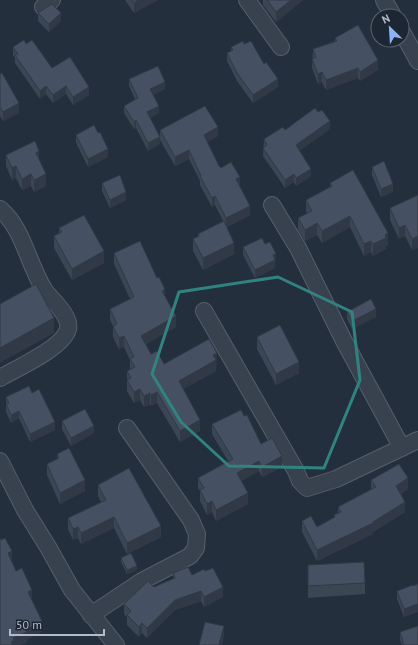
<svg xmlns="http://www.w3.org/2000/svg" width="418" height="645" viewBox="0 0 418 645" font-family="'PT Sans',sans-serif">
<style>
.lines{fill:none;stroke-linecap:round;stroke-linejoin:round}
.minor-casing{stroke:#565f6c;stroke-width:18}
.minor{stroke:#38414e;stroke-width:16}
.wall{fill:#3b4654}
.shaded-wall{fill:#303945}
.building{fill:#455162;stroke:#303945}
.marked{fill:none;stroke:#308480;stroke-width:3;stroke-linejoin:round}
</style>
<rect width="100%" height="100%" fill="#242f3e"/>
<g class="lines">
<g class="minor-casing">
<path id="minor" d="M 247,0 L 281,47
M 384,0 L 393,16
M 43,7 L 52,0
M 402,32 L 418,61
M 272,205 L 298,248 L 344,341 L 402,448
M 0,209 C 24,229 28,265 45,291 C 52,300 71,316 68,329 C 63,348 17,368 0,378
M 204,311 L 296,471 L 300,481 L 307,488 L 336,479 L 418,440
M 0,461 L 25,510 L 48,547 L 72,590 L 116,645
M 91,615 L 142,581 L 190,556 L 196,548 L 197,534 L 191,520 L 127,428"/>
</g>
<use href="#minor" class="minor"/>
</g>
<path class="wall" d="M 125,0 L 158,0 L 134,13 Z
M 263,0 L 303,0 L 276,22 L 263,5 Z
M 38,13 L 61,21 L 49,32 L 38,21 Z
M 335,38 L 378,70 L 360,81 L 358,78 L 326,90 L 322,82 L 318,84 L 312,68 L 313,49 L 335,41 Z
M 26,44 L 52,68 L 89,95 L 73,105 L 66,94 L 53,103 L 46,94 L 40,99 L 15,63 L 15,58 L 13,55 L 13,47 Z
M 244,44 L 264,64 L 278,87 L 253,103 L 237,81 L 227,61 L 227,53 L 231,51 L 231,47 Z
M 0,74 L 19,113 L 3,121 L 0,116 Z
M 129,79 L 165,89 L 153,95 L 159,113 L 150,118 L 160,136 L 160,130 L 218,136 L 207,142 L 219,166 L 239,186 L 250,215 L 227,227 L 234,254 L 203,270 L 193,251 L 193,239 L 198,237 L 198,234 L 223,221 L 215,205 L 212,207 L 200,185 L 200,181 L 189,159 L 175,166 L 160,140 L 160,144 L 148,151 L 136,128 L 134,129 L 124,113 L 124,106 L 135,99 L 129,86 Z
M 330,129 L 299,151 L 311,176 L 296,186 L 294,182 L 285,188 L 263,156 L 264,139 Z
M 76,135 L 108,157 L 88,167 L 76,143 Z
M 6,155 L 39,159 L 46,186 L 34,192 L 31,186 L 22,190 L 16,178 L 12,180 L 6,166 Z
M 372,167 L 393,192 L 381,197 L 372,175 Z
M 102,183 L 126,200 L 110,208 L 102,191 Z
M 330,183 L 388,245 L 386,246 L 386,249 L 373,256 L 371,252 L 364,256 L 350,227 L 322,243 L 317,235 L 305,241 L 298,230 L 298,218 L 307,213 L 306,211 L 306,200 L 330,187 Z
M 418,195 L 418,248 L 412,250 L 405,236 L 399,239 L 390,220 L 390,208 Z
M 59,228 L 104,263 L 72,280 L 54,248 L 54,236 L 59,233 Z
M 265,244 L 276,262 L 275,262 L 275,268 L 255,278 L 243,255 L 243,247 Z
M 114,253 L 165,296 L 176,327 L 146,344 L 151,354 L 164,364 L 217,363 L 216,364 L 216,371 L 183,389 L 200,431 L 180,442 L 157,403 L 151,406 L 150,404 L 144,407 L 140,400 L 134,403 L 127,391 L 127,371 L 130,370 L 130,360 L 124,347 L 119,349 L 113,337 L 113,326 L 110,320 L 110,309 L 130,299 L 114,264 Z
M 347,312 L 376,317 L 352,329 L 347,319 Z
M 257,337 L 299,373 L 276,385 L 257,349 Z
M 32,393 L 55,430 L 30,442 L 19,418 L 11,423 L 6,412 L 6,397 Z
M 244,416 L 261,444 L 282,467 L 262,477 L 259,471 L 241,481 L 248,504 L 216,521 L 212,512 L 207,515 L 200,501 L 200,491 L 198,488 L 198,478 L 228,461 L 212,434 L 212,424 Z
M 62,421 L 94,433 L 71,446 L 62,429 Z
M 57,454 L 85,491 L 60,504 L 47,475 L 47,464 L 57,459 Z
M 371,480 L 408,489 L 401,494 L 405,512 L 373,532 L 373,534 L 317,561 L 302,532 L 302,521 L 317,527 L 334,518 L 334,515 L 338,513 L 338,507 L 371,489 Z
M 98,485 L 161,537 L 127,554 L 114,528 L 81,544 L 78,538 L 73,540 L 68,529 L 68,518 L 101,502 L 98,496 Z
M 121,558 L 137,570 L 127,574 L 121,562 Z
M 308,565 L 365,583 L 365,594 L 308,598 Z
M 205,571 L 223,597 L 204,607 L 201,601 L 175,610 L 147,638 L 142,633 L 139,637 L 127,625 L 127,617 L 124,614 L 124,604 L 154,587 L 173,579 L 173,573 L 192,575 Z
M 418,584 L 418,612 L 404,617 L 397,599 L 397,591 Z
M 400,632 L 418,645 L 402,645 L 400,640 Z"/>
<path class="shaded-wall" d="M 139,0 L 158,0 L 134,13 L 134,3 Z
M 291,0 L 303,0 L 276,22 L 276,12 Z
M 61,13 L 61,21 L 49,32 L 49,24 Z
M 378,60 L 378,70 L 360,81 L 360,72 Z
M 358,68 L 358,78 L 326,90 L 326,80 Z
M 322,72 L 322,82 L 318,84 L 318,74 Z
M 278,79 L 278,87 L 253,103 L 253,95 Z
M 165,82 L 165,89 L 150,96 L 150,89 Z
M 46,86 L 46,94 L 40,99 L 40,91 Z
M 66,86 L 66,94 L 53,103 L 53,95 Z
M 89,87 L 89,95 L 73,105 L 73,97 Z
M 19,103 L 19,113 L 3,121 L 3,112 Z
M 159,106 L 159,113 L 147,120 L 147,112 Z
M 136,120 L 136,128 L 134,129 L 134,122 Z
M 330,121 L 330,129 L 296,153 L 296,145 Z
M 218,127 L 218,136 L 204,144 L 204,135 Z
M 160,137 L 160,144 L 148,151 L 148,143 Z
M 108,149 L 108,157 L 88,167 L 88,159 Z
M 189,150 L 189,159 L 175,166 L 175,157 Z
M 39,151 L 39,163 L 36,153 Z
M 16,166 L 16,178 L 12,180 L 12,168 Z
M 311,169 L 311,176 L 296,186 L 296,178 Z
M 31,174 L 31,186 L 22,190 L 22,179 Z
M 46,174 L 46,186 L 34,192 L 34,180 Z
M 294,174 L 294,182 L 285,188 L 285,180 Z
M 240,177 L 240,186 L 236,179 Z
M 393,184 L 393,192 L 381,197 L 381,189 Z
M 126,192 L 126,200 L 110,208 L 110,200 Z
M 215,196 L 215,205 L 212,207 L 212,198 Z
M 250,206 L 250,215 L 226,227 L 226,218 Z
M 350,216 L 350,227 L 322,243 L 322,231 Z
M 317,223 L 317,235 L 305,241 L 305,230 Z
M 405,225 L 405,236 L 399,239 L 399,228 Z
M 388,233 L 388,245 L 386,246 L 386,249 L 373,256 L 373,244 L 385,235 Z
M 418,236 L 418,248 L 412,250 L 412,239 Z
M 371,241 L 371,252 L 364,256 L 364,244 Z
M 234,243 L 234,254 L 203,270 L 203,258 Z
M 104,251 L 104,263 L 72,280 L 72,269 Z
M 276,254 L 275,268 L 255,278 L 255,270 L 273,255 Z
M 165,289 L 165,300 L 162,291 Z
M 376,309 L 376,317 L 352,329 L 352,321 Z
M 176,316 L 176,327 L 141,347 L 141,336 Z
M 54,318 L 54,333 L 0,363 L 0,348 Z
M 124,336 L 124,347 L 119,349 L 119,338 Z
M 217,353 L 216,371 L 179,391 L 179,381 L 213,355 Z
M 299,362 L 299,373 L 276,385 L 276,374 Z
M 140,389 L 140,400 L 134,403 L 134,392 Z
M 157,392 L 157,403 L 151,406 L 151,395 Z
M 150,393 L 150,404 L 144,407 L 144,396 Z
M 19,411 L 19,418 L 11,423 L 11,415 Z
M 200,420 L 200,431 L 180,442 L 180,431 Z
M 55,422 L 55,430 L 30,442 L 30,434 Z
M 94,426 L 94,433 L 71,446 L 71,438 Z
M 282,456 L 282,467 L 262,477 L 262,467 Z
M 259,461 L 259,471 L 237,484 L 237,473 Z
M 408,478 L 408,489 L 396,497 L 396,486 Z
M 85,480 L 85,491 L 60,504 L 60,493 Z
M 248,493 L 248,504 L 216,521 L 216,510 Z
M 212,501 L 212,512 L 207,515 L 207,504 Z
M 405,502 L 405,512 L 373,532 L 373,534 L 317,561 L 317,550 L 373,522 Z
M 114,517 L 114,528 L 81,544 L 81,533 Z
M 161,526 L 161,537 L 127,554 L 127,543 Z
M 78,527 L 78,538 L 73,540 L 73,529 Z
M 12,551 L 12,562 L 8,553 Z
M 137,566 L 137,570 L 127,574 L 127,570 Z
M 223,587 L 223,597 L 204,607 L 204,597 Z
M 32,590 L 32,600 L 28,592 Z
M 201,591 L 201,601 L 175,610 L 147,638 L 147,628 L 175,600 Z
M 418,604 L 418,612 L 404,617 L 404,609 Z
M 42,621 L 42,632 L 27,640 L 27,642 L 21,645 L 11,645 L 11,642 L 13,638 L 26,630 Z
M 142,623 L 142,633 L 139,637 L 139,627 Z
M 224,626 L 224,637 L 222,645 L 219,645 Z"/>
<path class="building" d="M 132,0 L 139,0 L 134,3 Z
M 267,0 L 291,0 L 276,12 Z
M 52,4 L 61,13 L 49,24 L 38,13 Z
M 358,25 L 378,60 L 360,72 L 358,68 L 326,80 L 322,72 L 318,74 L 312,59 L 316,57 L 313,49 L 337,41 L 335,38 Z
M 24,40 L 26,44 L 32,40 L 52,68 L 70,57 L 89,87 L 73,97 L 66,86 L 53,95 L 46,86 L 40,91 L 15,55 L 18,54 L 13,47 Z
M 243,41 L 244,44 L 251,41 L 264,64 L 266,62 L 278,79 L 253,95 L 237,73 L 227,53 L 233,50 L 231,47 Z
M 158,66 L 165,82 L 150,89 L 159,106 L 147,112 L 160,137 L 148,143 L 136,120 L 134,122 L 124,106 L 138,98 L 129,79 Z
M 2,73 L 19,103 L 3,112 L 0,107 L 0,74 Z
M 205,106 L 218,127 L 204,135 L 219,166 L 221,168 L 231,162 L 240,177 L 236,179 L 250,206 L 226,218 L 215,196 L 212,198 L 200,176 L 201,176 L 189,150 L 175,157 L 160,130 Z
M 315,108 L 318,112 L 322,110 L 330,121 L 296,145 L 311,169 L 296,178 L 294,174 L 285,180 L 263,148 L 267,145 L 264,139 L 283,127 L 285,130 Z
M 94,125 L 98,133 L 100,132 L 108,149 L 88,159 L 76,135 Z
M 35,141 L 39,151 L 36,153 L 46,174 L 34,180 L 31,174 L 22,179 L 16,166 L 12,168 L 6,155 Z
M 384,161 L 393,184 L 381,189 L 372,167 Z
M 353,170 L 388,233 L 385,235 L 386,238 L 373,244 L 371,241 L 364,244 L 350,216 L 322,231 L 317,223 L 305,230 L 298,218 L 312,211 L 306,200 L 332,186 L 330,183 Z
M 120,175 L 126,192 L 110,200 L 102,183 Z
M 418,195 L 418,236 L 412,239 L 405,225 L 399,228 L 390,208 Z
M 84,215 L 104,251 L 72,269 L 54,236 L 62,232 L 59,228 Z
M 224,221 L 234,243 L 203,258 L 193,239 L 199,236 L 198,234 Z
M 262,238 L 265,244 L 270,242 L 276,254 L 273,255 L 275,260 L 255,270 L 243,247 Z
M 140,241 L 157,278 L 159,277 L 165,289 L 162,291 L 176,316 L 141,336 L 151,354 L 157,351 L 164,364 L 209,339 L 217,353 L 213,355 L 216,360 L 179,381 L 200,420 L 180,431 L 157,392 L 151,395 L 150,393 L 144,396 L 140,389 L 134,392 L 127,380 L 131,378 L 127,371 L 135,367 L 130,359 L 134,357 L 124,336 L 119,338 L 113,326 L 117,324 L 110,309 L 134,297 L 114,253 Z
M 36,284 L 54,318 L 0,348 L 0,304 Z
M 371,299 L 376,309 L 352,321 L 347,312 Z
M 280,325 L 299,362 L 276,374 L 257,337 Z
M 29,386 L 32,393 L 39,389 L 55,422 L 30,434 L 19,411 L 11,415 L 6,404 L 9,403 L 6,397 Z
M 85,409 L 94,426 L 71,438 L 62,421 Z
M 241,410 L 244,416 L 247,415 L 261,444 L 272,438 L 282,456 L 262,467 L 259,461 L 237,473 L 248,493 L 216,510 L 212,501 L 207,504 L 200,490 L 204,488 L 198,478 L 233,459 L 212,424 Z
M 69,448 L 85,480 L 60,493 L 47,464 L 59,458 L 57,454 Z
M 399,464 L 408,478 L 396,486 L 405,502 L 373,522 L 373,523 L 317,550 L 302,521 L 311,516 L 317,527 L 335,517 L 334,515 L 341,512 L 338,507 L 376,487 L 371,480 Z
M 129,468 L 161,526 L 127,543 L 114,517 L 81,533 L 78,527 L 73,529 L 68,518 L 106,500 L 98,485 Z
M 0,538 L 1,540 L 5,538 L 12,551 L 8,553 L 16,571 L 22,568 L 32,590 L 28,592 L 42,621 L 26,630 L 27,632 L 13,638 L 14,640 L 11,642 L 13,645 L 0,645 Z
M 131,553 L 137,566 L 127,570 L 121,558 Z
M 364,562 L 365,583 L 308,586 L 308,565 Z
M 188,567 L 192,575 L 204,569 L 205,571 L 213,568 L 223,587 L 204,597 L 201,591 L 175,600 L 147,628 L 142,623 L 139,627 L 127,615 L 131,611 L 124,604 L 148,581 L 154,587 L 175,578 L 173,573 Z
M 418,584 L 418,604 L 404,609 L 397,591 L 413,585 L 413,586 Z
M 205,622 L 224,626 L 219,645 L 199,645 Z
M 418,626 L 418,645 L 404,645 L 400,632 Z"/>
<path class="marked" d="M 278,277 L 352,312 L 360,380 L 324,468 L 229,466 L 181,422 L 152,374 L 179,292 Z"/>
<g transform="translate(390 28) rotate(335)"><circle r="19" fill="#1d2633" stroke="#59626f"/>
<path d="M0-3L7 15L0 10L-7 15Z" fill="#8ab4f8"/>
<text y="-6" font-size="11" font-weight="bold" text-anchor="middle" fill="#b4bcc9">N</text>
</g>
<path d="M10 629v6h94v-6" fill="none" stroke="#b4bcc9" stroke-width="2"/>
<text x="16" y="629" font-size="12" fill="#b4bcc9" stroke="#1d2633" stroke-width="3" paint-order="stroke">50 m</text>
</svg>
